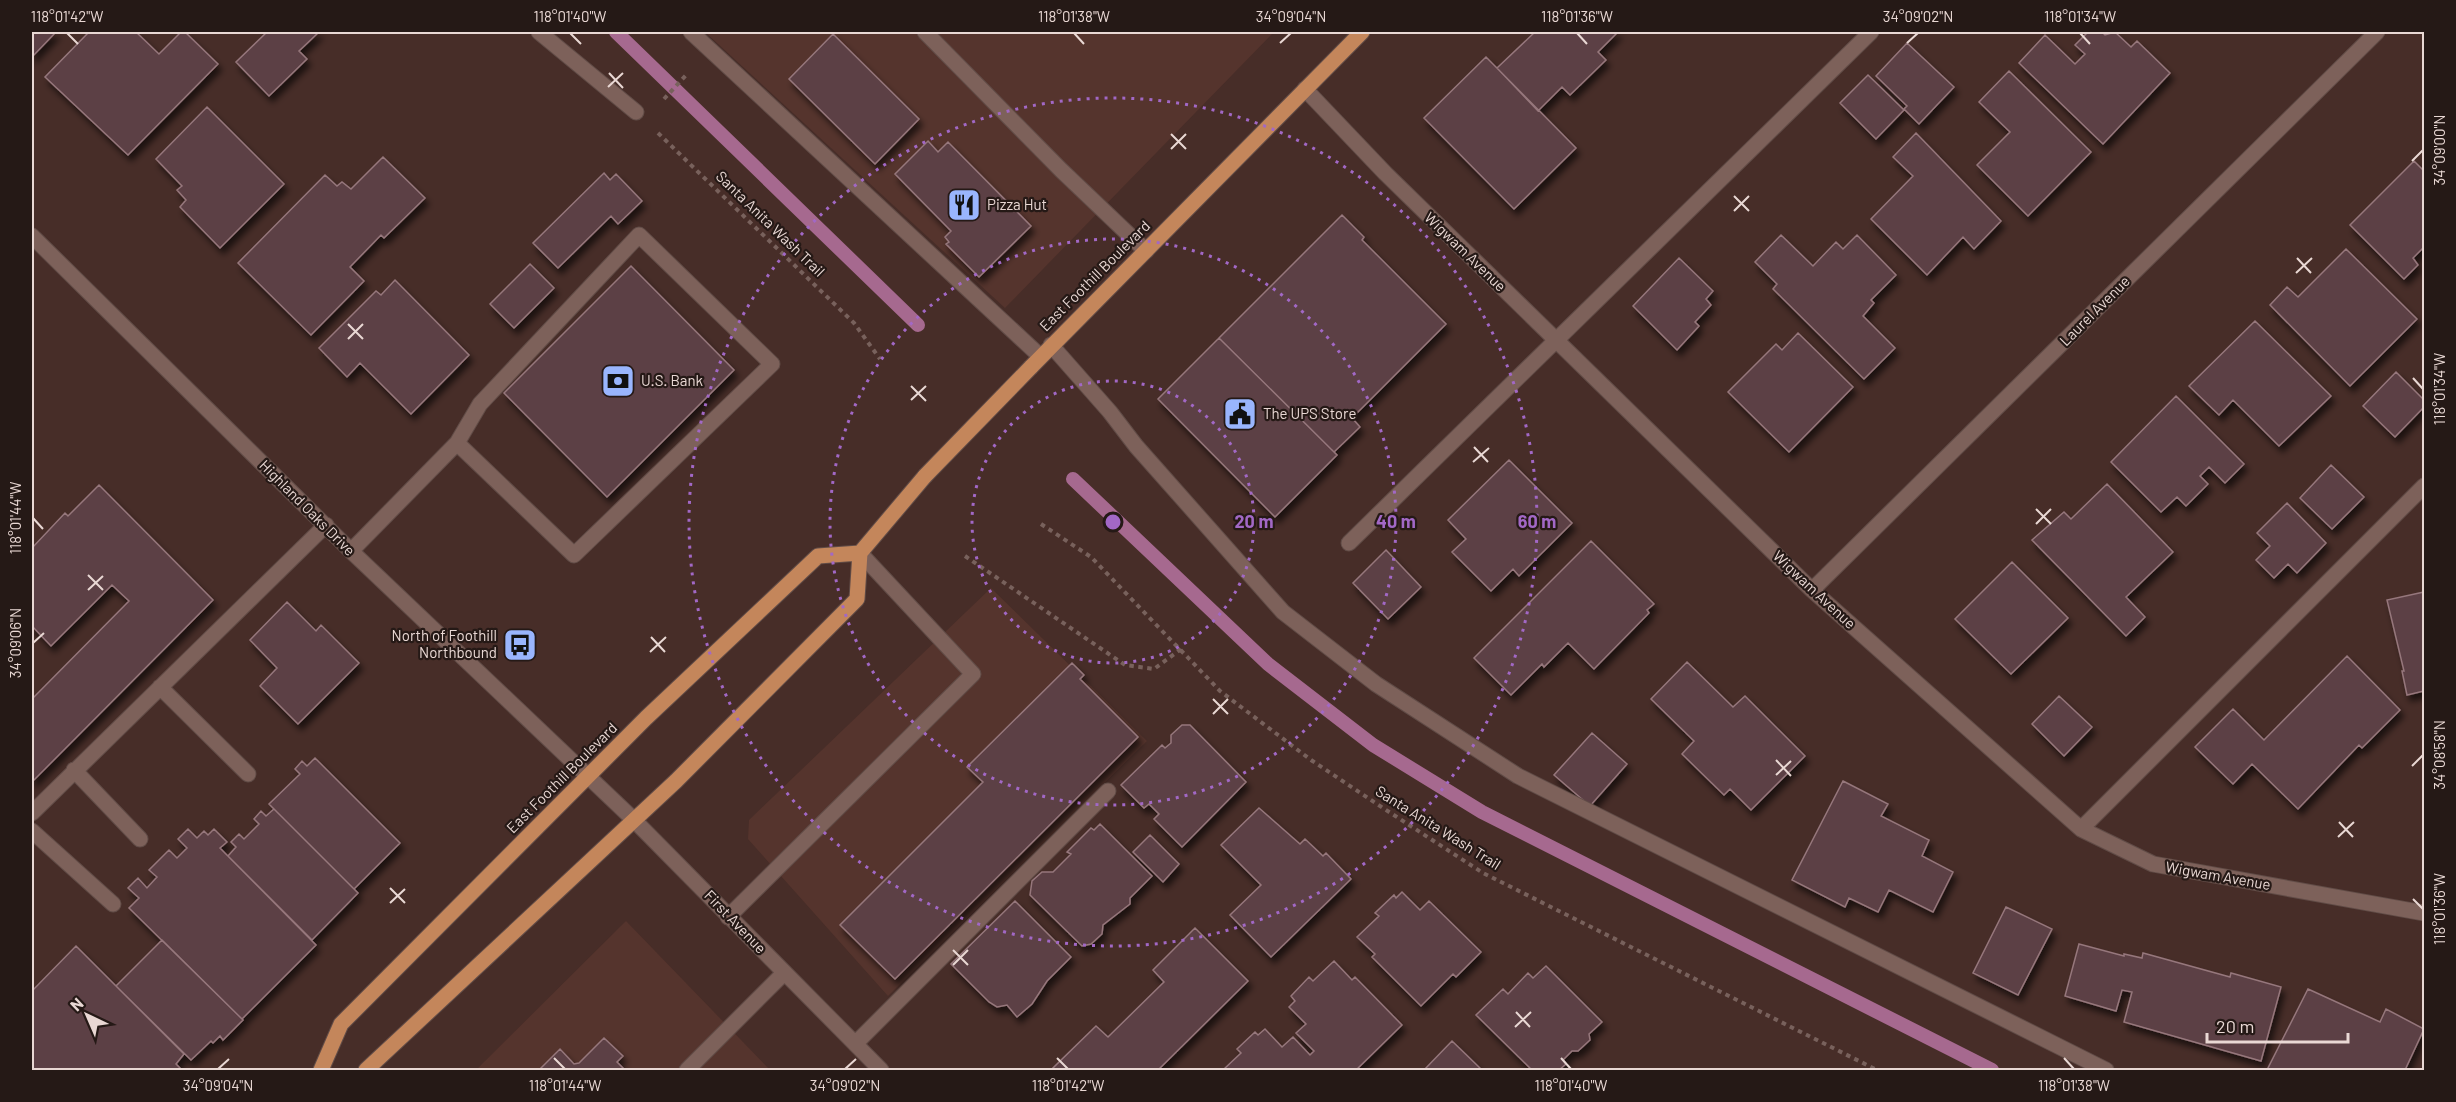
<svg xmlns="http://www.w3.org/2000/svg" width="2456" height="1102" viewBox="0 0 2456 1102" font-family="Barlow,sans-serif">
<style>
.built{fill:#55342d}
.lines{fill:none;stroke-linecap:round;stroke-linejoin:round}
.stream{stroke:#a6698f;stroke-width:14}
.building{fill:#5b3f44;stroke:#96777c;stroke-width:1.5;filter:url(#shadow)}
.minor-casing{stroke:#614c47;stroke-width:17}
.major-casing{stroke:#614c47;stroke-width:17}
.path{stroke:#78615c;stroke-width:4;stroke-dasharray:4.5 4.5;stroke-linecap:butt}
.minor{stroke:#7d615a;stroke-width:15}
.major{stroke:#c4865b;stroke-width:15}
.major-bridge-casing{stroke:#614c47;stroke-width:17;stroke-linecap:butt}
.major-bridge{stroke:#c4865b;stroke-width:15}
.ticks{fill:none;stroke:#e9d8d4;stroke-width:2}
.ring{fill:none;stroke:#a268c6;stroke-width:3;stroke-dasharray:3 6}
.labels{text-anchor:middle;stroke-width:4.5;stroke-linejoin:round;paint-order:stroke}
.poi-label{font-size:15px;fill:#e9d8d4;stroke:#251916;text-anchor:start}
.street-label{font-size:15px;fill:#e9d8d4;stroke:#251916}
.centre{fill:#a268c6;stroke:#251916;stroke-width:3}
.ring-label{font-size:18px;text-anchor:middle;font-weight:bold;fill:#a268c6;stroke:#251916;stroke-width:4.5;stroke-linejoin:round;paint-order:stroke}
.neatline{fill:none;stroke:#e9d8d4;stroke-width:2}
.ticks-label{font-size:15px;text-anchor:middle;fill:#e9d8d4}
</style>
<defs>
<filter id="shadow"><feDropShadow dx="3.5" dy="6" stdDeviation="3" flood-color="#0009"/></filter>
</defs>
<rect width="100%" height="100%" fill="#472d28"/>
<path class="built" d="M 705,32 L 1274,32 L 1005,308 Z
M 991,588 L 1147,741 L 888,996 L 748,839 L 749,820 Z
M 626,921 L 770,1070 L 476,1070 Z"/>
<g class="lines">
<path class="stream" d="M 616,32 L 918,325
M 1073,479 L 1268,664 L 1373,745 L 1482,812 L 1992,1070"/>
</g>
<path class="building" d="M 32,32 L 56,32 L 32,57 Z
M 89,32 L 136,32 L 159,54 L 181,32 L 185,32 L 218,64 L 128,155 L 45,77 Z
M 267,32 L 319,32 L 299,51 L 307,59 L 269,96 L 236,62 Z
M 1535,32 L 1618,32 L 1598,52 L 1606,60 L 1570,95 L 1562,87 L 1538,111 L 1497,68 Z
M 2088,32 L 2102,32 L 2105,35 L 2115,32 L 2131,47 L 2137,41 L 2170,73 L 2103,144 L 2019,63 L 2045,35 L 2075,64 L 2085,54 L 2075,45 Z
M 833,34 L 919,119 L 875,164 L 789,79 Z
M 1907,43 L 1954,87 L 1919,124 L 1904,109 L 1907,106 L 1876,76 Z
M 1486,57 L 1576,148 L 1514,209 L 1424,118 Z
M 2009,71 L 2091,152 L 2028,216 L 1977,165 L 2010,132 L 1979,102 Z
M 1868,75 L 1904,110 L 1876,139 L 1840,103 Z
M 207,107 L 284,184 L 220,248 L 180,207 L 186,200 L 177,190 L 182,186 L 156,159 Z
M 1916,133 L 2001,221 L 1974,249 L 1963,237 L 1927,275 L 1871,219 L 1913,176 L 1893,157 Z
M 928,141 L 938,152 L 948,142 L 1031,226 L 979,277 L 946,244 L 949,242 L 945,237 L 951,231 L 895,174 Z
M 383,157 L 425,198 L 384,238 L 381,235 L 350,267 L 364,281 L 311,335 L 238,263 L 325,175 L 337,186 L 342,182 L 351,189 Z
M 2414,161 L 2424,171 L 2424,247 L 2413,258 L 2418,265 L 2404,279 L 2350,225 Z
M 604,173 L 610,180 L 616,174 L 642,201 L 618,224 L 611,216 L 558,268 L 533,243 Z
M 1342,215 L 1364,237 L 1362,240 L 1446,324 L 1352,418 L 1360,427 L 1334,452 L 1219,338 Z
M 1781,235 L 1813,266 L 1836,242 L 1843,249 L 1857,235 L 1896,275 L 1871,300 L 1874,303 L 1863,316 L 1895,348 L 1864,379 L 1773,289 L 1777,284 L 1755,262 Z
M 2346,249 L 2417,319 L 2350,386 L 2270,305 L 2287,287 L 2298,297 Z
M 1679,258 L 1713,291 L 1706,299 L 1711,305 L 1695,322 L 1699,326 L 1677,350 L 1633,306 Z
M 530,264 L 554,288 L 514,328 L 490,304 Z
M 631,266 L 734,370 L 607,497 L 504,393 Z
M 395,280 L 469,355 L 411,414 L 360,363 L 347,377 L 319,348 L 376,291 L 381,295 Z
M 2255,321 L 2331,396 L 2279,446 L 2233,400 L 2219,415 L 2189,386 Z
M 1798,333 L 1853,387 L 1789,452 L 1728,392 L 1776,344 L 1782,350 Z
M 1219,338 L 1337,455 L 1275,517 L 1158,399 Z
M 2396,372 L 2424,400 L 2424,407 L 2395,437 L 2363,406 Z
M 2176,396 L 2244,464 L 2225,483 L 2209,467 L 2200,476 L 2208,484 L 2186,506 L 2177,497 L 2161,512 L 2111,462 Z
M 1509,460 L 1572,523 L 1519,576 L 1513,569 L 1491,591 L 1452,552 L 1466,539 L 1448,520 Z
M 2331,465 L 2364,497 L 2332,529 L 2300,498 Z
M 2107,484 L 2173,552 L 2126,597 L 2145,617 L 2126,636 L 2032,540 L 2064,512 L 2071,519 Z
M 99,485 L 213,600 L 32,782 L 32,699 L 129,601 L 112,585 L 51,646 L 32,626 L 32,548 L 65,513 L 68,516 Z
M 2287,503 L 2326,543 L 2297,573 L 2288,564 L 2274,578 L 2256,560 L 2270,546 L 2257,533 Z
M 1591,541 L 1654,604 L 1647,610 L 1649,613 L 1594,669 L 1568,643 L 1544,667 L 1542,664 L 1511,695 L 1474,658 Z
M 1386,550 L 1421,587 L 1388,619 L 1353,583 Z
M 2012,562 L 2068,618 L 2011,674 L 1955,619 Z
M 2424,592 L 2424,691 L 2407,695 L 2402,671 L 2404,671 L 2387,600 Z
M 287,602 L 316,631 L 321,625 L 359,663 L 298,724 L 260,686 L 277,668 L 250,640 Z
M 2347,656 L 2400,710 L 2362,748 L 2359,745 L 2298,809 L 2252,764 L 2233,784 L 2195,747 L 2233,709 L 2264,740 Z
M 1687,662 L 1733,707 L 1745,696 L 1805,756 L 1751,810 L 1730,789 L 1724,795 L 1682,754 L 1694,741 L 1651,699 Z
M 1072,663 L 1084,675 L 1080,679 L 1138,737 L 895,979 L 840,925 L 983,782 L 967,767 Z
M 2059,696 L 2092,727 L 2064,756 L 2032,724 Z
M 1182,725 L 1190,725 L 1246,782 L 1182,847 L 1154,819 L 1159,814 L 1149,804 L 1144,808 L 1121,785 L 1162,745 L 1165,748 L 1171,743 L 1171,735 Z
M 1592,733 L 1627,764 L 1590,806 L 1554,775 Z
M 315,758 L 400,843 L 354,889 L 269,804 L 300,774 L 295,769 L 302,761 L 307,766 Z
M 1843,781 L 1888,804 L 1881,816 L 1929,840 L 1922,856 L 1953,872 L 1933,912 L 1889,890 L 1878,912 L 1849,898 L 1845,907 L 1792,880 Z
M 1259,808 L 1300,844 L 1305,839 L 1323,856 L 1326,853 L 1351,879 L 1271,957 L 1230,915 L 1261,885 L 1221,845 Z
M 274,809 L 358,893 L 312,940 L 228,856 L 236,847 L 231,842 L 239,834 L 244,839 L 259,824 L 254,819 L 261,811 L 266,816 Z
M 1100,824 L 1152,876 L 1130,898 L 1130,904 L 1103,925 L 1102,934 L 1091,944 L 1082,946 L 1030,895 L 1032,881 L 1042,872 L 1053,872 L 1071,854 L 1067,852 L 1091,828 L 1094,830 Z
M 188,829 L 197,838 L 204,831 L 208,835 L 214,829 L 227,842 L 220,848 L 316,945 L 242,1019 L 129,908 L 139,898 L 128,888 L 138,878 L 147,888 L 157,877 L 149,870 L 169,850 L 177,858 L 187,848 L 178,839 Z
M 1150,835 L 1179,864 L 1163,882 L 1133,852 Z
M 1402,892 L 1420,910 L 1429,901 L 1481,952 L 1456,977 L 1453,974 L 1421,1006 L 1372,957 L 1375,954 L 1357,937 L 1379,916 L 1375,913 L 1394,895 L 1396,898 Z
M 1015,901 L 1071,957 L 1047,981 L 1032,1004 L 1017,1017 L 1007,1005 L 997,1007 L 989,1002 L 951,964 Z
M 2006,907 L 2052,929 L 2018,995 L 1973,973 Z
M 1195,928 L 1248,981 L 1158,1070 L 1056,1070 L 1053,1068 L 1096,1026 L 1108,1037 L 1164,982 L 1153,970 Z
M 162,940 L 243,1020 L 223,1040 L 220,1036 L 213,1043 L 211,1041 L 191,1060 L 116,986 Z
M 2079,944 L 2124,956 L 2124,954 L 2142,958 L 2143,953 L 2230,977 L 2231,973 L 2281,987 L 2261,1061 L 2124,1022 L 2132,992 L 2122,990 L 2116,1011 L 2065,996 Z
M 76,946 L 184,1054 L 176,1064 L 180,1068 L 178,1070 L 32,1070 L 32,991 Z
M 1334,961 L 1352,980 L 1355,977 L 1402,1025 L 1356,1070 L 1223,1070 L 1241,1053 L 1237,1049 L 1255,1032 L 1258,1035 L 1265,1029 L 1282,1047 L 1293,1037 L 1310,1055 L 1314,1051 L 1296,1033 L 1306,1024 L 1289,1007 L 1295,1001 L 1291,996 L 1309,977 L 1313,981 Z
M 1546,966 L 1602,1022 L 1589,1034 L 1590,1040 L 1578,1051 L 1572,1051 L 1563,1060 L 1566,1064 L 1559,1070 L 1532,1070 L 1476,1015 L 1503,989 L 1508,994 L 1528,973 L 1533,978 Z
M 2308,989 L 2380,1022 L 2386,1009 L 2424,1029 L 2405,1070 L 2267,1070 Z
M 604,1038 L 623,1056 L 617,1062 L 625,1070 L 539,1070 L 560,1049 L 574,1064 L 579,1063 Z
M 1452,1041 L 1482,1070 L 1424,1070 Z"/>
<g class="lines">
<g class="minor-casing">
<path id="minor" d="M 539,32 L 636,112
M 691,32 L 1040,356
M 925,32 L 1061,170 L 1146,251
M 1305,89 L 1385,173 L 1812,590 L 2081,829 L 2153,864 L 2424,913
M 32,236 L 351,551 L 633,819 L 881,1070
M 1051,345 L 1110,412 L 1136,446 L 1283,612 L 1376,684 L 1518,776 L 2106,1070
M 1349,543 L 1871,32
M 351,551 L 457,443 L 574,555 L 772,364 L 639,235 L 480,404 L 457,443
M 1812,590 L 2377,32
M 160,687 L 248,774
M 74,770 L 140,839
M 32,813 L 326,525
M 2081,829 L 2424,486
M 32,831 L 113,904
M 728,917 L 973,674 L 860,553
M 855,1044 L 1108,791
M 687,1070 L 784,973"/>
</g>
<g class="major-casing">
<path id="major" d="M 1031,367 L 1362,32
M 321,1070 L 341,1024 L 646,718 L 818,556 L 860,553
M 366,1070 L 676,781 L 857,599 L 860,553 L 925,476"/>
</g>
<path class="path" d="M 664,99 L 687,74
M 658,133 L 854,323 L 880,359
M 1041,524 L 1091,557 L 1220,691 L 1311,760 L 1383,808 L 1483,873 L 1877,1070
M 965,556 L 1125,665 L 1154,669 L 1181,649"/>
<use href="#minor" class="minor"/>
<use href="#major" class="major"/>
<g class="major-bridge-casing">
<path id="major-bridge" d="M 925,476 L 1031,367"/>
</g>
<use href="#major-bridge" class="major-bridge"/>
</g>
<path class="ticks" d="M 67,33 L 78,44M 570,33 L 581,44M 1074,33 L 1084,44M 1577,33 L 1587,44M 2080,33 L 2090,44M 1280,43 L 1291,33M 1907,43 L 1918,33M 609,73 L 623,88M 608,87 L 623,73M 1171,134 L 1186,149M 1171,149 L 1186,134M 2412,161 L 2423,150M 1734,196 L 1749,211M 1734,211 L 1749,196M 2297,258 L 2311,273M 2296,273 L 2312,258M 348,324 L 363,339M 348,339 L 363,324M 2413,378 L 2423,389M 911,386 L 926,401M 911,400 L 926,386M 1474,447 L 1488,462M 1473,462 L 1489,448M 2036,509 L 2051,524M 33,518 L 43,529M 2036,524 L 2051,509M 88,575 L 103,590M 88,590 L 103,576M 651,637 L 665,652M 33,643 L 44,633M 650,652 L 666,637M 1213,699 L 1228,714M 1213,714 L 1228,699M 1776,760 L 1791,776M 2412,766 L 2423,755M 1776,775 L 1791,761M 2339,822 L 2353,837M 2338,837 L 2354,822M 390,888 L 405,903M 2413,899 L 2423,909M 390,903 L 405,889M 953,950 L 968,965M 953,965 L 968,950M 1516,1012 L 1530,1027M 1515,1027 L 1531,1012M 554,1058 L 565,1069M 1057,1058 L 1068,1069M 1561,1058 L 1571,1069M 2064,1058 L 2074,1069M 218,1069 L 229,1059M 845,1069 L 856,1059"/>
<g class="ring">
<circle cx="1113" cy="522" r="141"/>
<circle cx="1113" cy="522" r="283"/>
<circle cx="1113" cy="522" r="424"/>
</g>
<defs>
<g id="restaurant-square" transform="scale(1.725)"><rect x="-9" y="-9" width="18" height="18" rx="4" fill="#99b5fd" stroke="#251916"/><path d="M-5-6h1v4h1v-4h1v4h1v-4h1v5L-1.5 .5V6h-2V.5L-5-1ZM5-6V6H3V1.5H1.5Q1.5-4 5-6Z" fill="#111"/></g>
<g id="bank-square" transform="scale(1.725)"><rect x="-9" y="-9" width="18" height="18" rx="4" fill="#99b5fd" stroke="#251916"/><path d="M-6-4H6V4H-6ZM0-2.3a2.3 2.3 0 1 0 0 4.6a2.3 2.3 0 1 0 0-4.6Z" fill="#111"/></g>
<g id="civic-square" transform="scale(1.725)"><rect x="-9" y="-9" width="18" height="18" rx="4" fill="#99b5fd" stroke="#251916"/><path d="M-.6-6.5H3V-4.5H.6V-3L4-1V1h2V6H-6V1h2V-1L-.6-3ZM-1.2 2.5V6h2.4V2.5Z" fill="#111"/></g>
<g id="bus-square" transform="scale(1.725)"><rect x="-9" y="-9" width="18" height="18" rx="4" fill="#99b5fd" stroke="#251916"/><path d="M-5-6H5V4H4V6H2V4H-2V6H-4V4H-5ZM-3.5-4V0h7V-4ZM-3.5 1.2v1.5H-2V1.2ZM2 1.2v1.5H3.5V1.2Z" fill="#111"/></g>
</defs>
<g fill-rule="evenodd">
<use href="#restaurant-square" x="964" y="205"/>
<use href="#bank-square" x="618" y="381"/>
<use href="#civic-square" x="1240" y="414"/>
<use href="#bus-square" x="520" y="645"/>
</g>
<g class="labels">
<g class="poi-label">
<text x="987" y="210">Pizza Hut</text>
<text x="641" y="386">U.S. Bank</text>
<text x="1263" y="419">The UPS Store</text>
<text x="497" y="641" text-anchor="end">North of Foothill<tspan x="497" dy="17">Northbound</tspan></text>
</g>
<g class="street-label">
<text transform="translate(770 224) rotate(44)" y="5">Santa Anita Wash Trail</text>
<text transform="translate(1465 252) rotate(44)" y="5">Wigwam Avenue</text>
<text transform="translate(1095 276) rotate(-45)" y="5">East Foothill Boulevard</text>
<text transform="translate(2095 311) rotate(-45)" y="5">Laurel Avenue</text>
<text transform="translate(307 508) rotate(45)" y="5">Highland Oaks Drive</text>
<text transform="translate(1814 590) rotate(43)" y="5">Wigwam Avenue</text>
<text transform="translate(562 778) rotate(-45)" y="5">East Foothill Boulevard</text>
<text transform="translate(1438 828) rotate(32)" y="5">Santa Anita Wash Trail</text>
<text transform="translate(2218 876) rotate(10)" y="5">Wigwam Avenue</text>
<text transform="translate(735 922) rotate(46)" y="5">First Avenue</text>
</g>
</g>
<circle cx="1113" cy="522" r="9" class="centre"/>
<g class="ring-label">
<text x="1254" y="528">20 m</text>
<text x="1396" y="528">40 m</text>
<text x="1537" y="528">60 m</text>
</g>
<rect width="2456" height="1102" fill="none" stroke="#251916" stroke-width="66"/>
<g transform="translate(87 1015) rotate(316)" stroke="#251916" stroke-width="4.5" paint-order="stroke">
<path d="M0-4.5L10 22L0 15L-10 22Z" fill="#e9d8d4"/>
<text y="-9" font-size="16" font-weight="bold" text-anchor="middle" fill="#e9d8d4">N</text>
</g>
<path d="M2207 1033v9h141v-9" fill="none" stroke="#e9d8d4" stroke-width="3"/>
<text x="2216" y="1033" font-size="18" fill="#e9d8d4" stroke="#251916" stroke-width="4.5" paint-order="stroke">20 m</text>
<rect x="33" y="33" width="2390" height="1036" class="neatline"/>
<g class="ticks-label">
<text x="67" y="22">118°01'42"W</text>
<text x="570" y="22">118°01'40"W</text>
<text x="1074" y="22">118°01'38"W</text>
<text x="1291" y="22">34°09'04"N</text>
<text x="1577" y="22">118°01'36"W</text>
<text x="1918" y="22">34°09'02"N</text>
<text x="2080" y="22">118°01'34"W</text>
<text transform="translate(2440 150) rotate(-90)" y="5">34°09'00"N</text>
<text transform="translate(2440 389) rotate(-90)" y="5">118°01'34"W</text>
<text transform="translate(16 518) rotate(-90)" y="5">118°01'44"W</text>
<text transform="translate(16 643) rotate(-90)" y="5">34°09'06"N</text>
<text transform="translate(2440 755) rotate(-90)" y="5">34°08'58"N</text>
<text transform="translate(2440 909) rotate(-90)" y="5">118°01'36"W</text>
<text x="218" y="1091">34°09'04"N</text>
<text x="565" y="1091">118°01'44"W</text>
<text x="845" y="1091">34°09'02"N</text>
<text x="1068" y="1091">118°01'42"W</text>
<text x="1571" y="1091">118°01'40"W</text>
<text x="2074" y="1091">118°01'38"W</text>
</g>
</svg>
